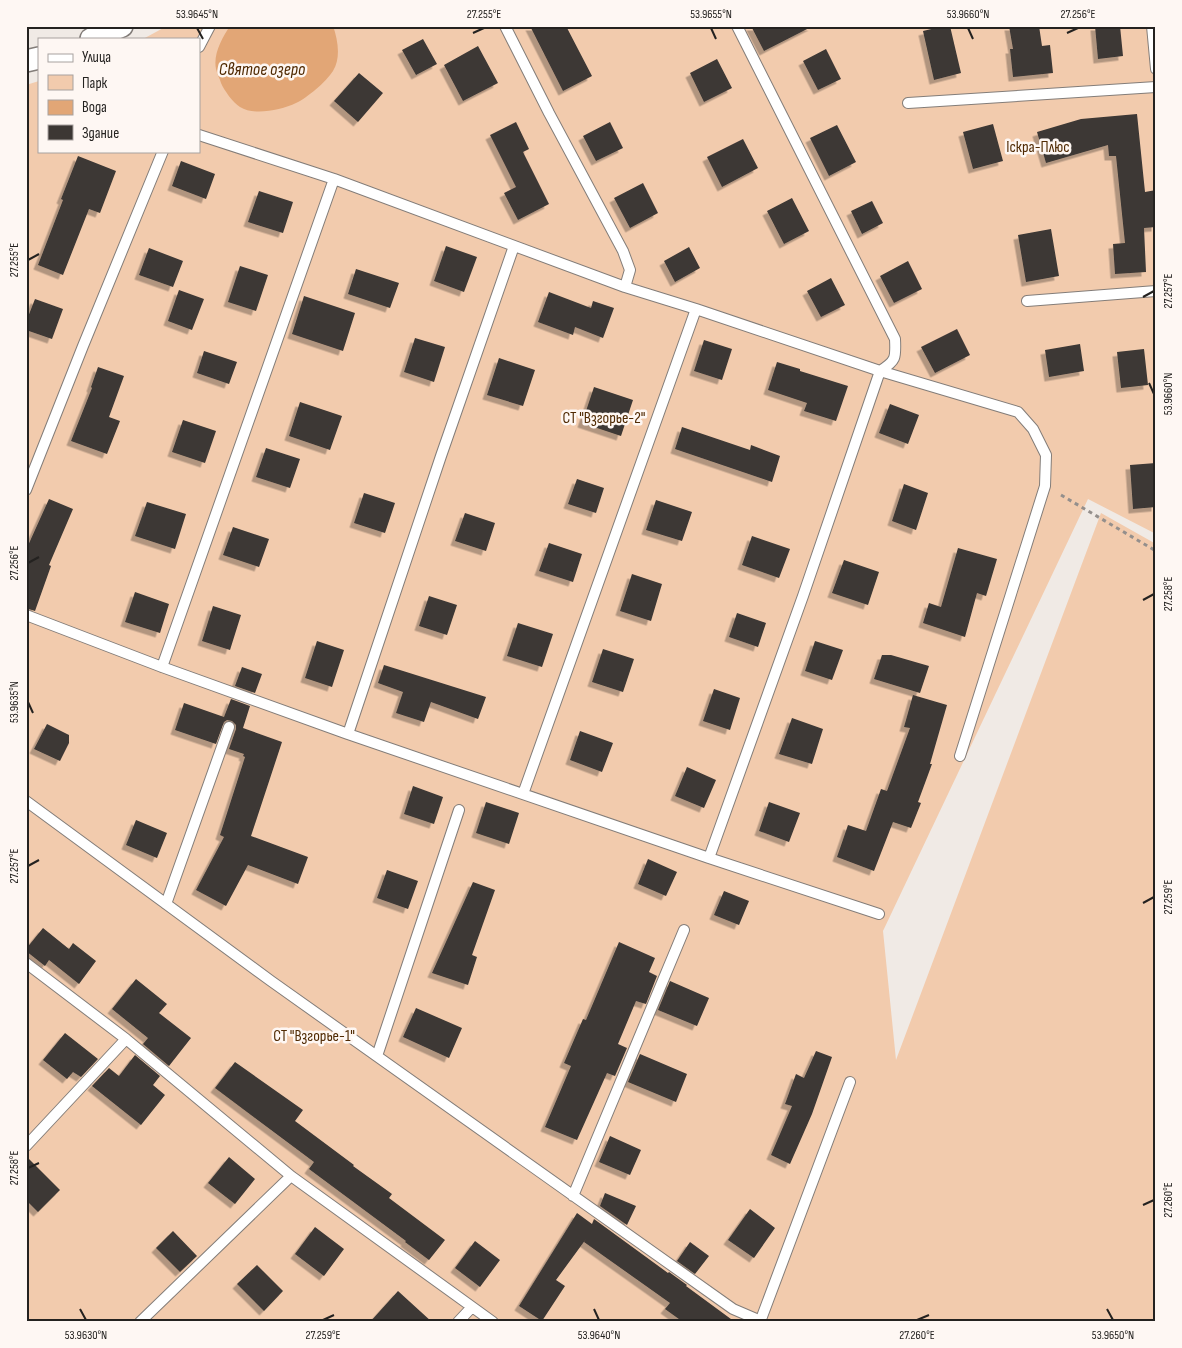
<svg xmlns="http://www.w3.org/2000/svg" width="1182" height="1348" viewBox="0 0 1182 1348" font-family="'Sofia Sans Condensed',sans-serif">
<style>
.green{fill:#f2cbad}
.water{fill:#e2a676}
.building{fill:#3c3734;filter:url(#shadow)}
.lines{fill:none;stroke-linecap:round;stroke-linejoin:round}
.lane-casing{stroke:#837d79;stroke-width:12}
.street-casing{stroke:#837d79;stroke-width:24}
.path{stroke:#948f8c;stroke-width:3;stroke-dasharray:4 4;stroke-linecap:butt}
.lane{stroke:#fff;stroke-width:10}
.street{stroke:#fff;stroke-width:21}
.ticks{fill:none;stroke:#242220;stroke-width:2}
.labels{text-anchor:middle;stroke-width:5;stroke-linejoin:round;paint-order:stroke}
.park-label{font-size:16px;fill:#502a03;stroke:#fef7f3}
.water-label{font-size:18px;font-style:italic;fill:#502a03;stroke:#fef7f3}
.neatline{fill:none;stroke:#242220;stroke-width:2}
.ticks-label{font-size:12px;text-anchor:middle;fill:#242220}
</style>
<defs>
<filter id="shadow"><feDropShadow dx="-4.5" dy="4.5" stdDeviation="0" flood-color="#0004"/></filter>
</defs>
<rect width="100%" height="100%" fill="#f0eae5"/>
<path class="green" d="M 167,26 L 846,26 L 847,28 L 847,26 L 1156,26 L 1156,534 L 1088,499 L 883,931 L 896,1060 L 1101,513 L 1156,544 L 1156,1322 L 26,1322 L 26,85 L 39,81 L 39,151 L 199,151 L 199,39 L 143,39 Z"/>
<path class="water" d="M 230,26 L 333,26 C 338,40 341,58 333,71 C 326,82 307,98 296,103 C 281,110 254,116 240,107 C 233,103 224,90 221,83 C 220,79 217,74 216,69 C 213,54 222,38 230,26 Z"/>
<path class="building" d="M 530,26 L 566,26 L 592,76 L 563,91 Z
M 751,26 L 813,26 L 764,51 Z
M 944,26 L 950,26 L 961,73 L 934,80 L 923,31 Z
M 1009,26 L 1039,26 L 1042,46 L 1050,45 L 1053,73 L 1013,77 L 1010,49 L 1013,49 Z
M 1095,26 L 1120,26 L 1123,56 L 1098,59 Z
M 423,39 L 437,64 L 416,75 L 402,50 Z
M 478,46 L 498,83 L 463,101 L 444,65 Z
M 826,49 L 841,79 L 818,90 L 803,61 Z
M 717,59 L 732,88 L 704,102 L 690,73 Z
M 359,73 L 383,93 L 358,122 L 334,101 Z
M 1137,114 L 1145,192 L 1156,190 L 1156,227 L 1144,228 L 1146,272 L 1115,274 L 1113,244 L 1125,243 L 1116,156 L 1109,156 L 1108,145 L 1046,163 L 1037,132 L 1081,119 Z
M 516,122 L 529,149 L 523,152 L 549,204 L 518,220 L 504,193 L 516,187 L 490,135 Z
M 610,122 L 623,148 L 596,161 L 583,136 Z
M 993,124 L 1003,161 L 973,169 L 963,132 Z
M 837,125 L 856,162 L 829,176 L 810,138 Z
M 743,139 L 758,168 L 722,187 L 707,157 Z
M 78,156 L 116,171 L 100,213 L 89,209 L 63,275 L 38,265 L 63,200 L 61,199 Z
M 181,161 L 215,174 L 206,199 L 172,186 Z
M 643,183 L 658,213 L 630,228 L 614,198 Z
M 259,191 L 293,202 L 283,233 L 248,222 Z
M 792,198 L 809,231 L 784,244 L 767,211 Z
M 872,201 L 883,223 L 862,234 L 851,211 Z
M 1051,229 L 1059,276 L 1026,282 L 1018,235 Z
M 446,246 L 477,257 L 464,292 L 434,281 Z
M 689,247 L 700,268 L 675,282 L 664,261 Z
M 149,248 L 183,261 L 173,287 L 139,275 Z
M 908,261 L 922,289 L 894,303 L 880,276 Z
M 240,266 L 268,275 L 256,311 L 228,302 Z
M 356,269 L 399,283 L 390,308 L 348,294 Z
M 831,278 L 845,305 L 821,317 L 807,291 Z
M 179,290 L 204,299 L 192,330 L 168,321 Z
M 549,292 L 591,308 L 593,301 L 614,308 L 603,338 L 575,327 L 573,335 L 538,322 Z
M 304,296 L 355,313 L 343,351 L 292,334 Z
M 35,299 L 63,309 L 52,339 L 26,330 L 26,322 Z
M 957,329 L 970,355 L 935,373 L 921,347 Z
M 415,338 L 445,347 L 434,382 L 404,372 Z
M 704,340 L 732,349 L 722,380 L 694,371 Z
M 1080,344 L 1084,371 L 1049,377 L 1045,350 Z
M 1144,349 L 1148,385 L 1121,388 L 1117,352 Z
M 204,351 L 237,362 L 229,384 L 197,373 Z
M 499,358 L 535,370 L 523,406 L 487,395 Z
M 777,362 L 800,369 L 800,371 L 848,386 L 836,421 L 804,411 L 807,403 L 768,390 Z
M 98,367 L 124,376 L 109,417 L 120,421 L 107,454 L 71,441 L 92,388 L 91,387 Z
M 594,387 L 633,400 L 621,436 L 582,423 Z
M 300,402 L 342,416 L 330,450 L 289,436 Z
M 890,404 L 919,415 L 908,444 L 879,433 Z
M 183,420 L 216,431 L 205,463 L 172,452 Z
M 682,427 L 750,450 L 751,445 L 780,456 L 772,482 L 675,449 Z
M 266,448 L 300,459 L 290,488 L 256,477 Z
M 1156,463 L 1156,507 L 1133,509 L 1130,465 Z
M 577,479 L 604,488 L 596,513 L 568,504 Z
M 904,484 L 928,493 L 916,530 L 892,521 Z
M 364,493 L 395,503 L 385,533 L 354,523 Z
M 49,499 L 73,509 L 49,565 L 51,566 L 35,611 L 26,608 L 26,550 Z
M 656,500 L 692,512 L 682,541 L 646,530 Z
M 147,502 L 186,514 L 175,549 L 135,536 Z
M 465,513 L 495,523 L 486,551 L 455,541 Z
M 233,527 L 269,539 L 259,567 L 223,555 Z
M 752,536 L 790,549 L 779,578 L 742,565 Z
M 549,543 L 582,554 L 573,582 L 539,571 Z
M 958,548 L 997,559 L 986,596 L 977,593 L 965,637 L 923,623 L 929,603 L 941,607 Z
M 844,560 L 879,572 L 868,605 L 832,593 Z
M 632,574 L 662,584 L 651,621 L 620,611 Z
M 135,592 L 169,604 L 160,633 L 125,622 Z
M 429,596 L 457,605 L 447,635 L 419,626 Z
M 213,606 L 241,615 L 230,650 L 202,641 Z
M 737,613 L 766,623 L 758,647 L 729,637 Z
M 518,623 L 553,634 L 542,667 L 507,656 Z
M 317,641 L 344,650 L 332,687 L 305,678 Z
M 815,641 L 843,650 L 832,680 L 805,671 Z
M 603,649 L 634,659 L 623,692 L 592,682 Z
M 882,655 L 891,655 L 929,666 L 920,693 L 874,679 Z
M 384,665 L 486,697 L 478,719 L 431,702 L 424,722 L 396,713 L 403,692 L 378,683 Z
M 242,667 L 262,674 L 255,693 L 235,686 Z
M 714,689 L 740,698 L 730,730 L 703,721 Z
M 913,695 L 947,705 L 930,764 L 932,764 L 918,802 L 921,803 L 911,828 L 893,822 L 874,871 L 837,857 L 848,825 L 866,831 L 881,789 L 887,791 L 910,728 L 904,727 Z
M 231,699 L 250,706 L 243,728 L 282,742 L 251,836 L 308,857 L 298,884 L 248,865 L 226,906 L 196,890 L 224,837 L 220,835 L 245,757 L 243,756 L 244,754 L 229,749 L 236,729 L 236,725 L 232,721 L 227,720 L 224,722 L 216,744 L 175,730 L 184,703 L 224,717 Z
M 792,718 L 823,729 L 812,764 L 779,754 Z
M 47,724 L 69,735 L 69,743 L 60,761 L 34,749 Z
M 580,731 L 613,743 L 602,772 L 570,760 Z
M 687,767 L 716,780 L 704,808 L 675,796 Z
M 413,786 L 443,797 L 434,824 L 404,814 Z
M 486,802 L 519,813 L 509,844 L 476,833 Z
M 769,802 L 800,813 L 789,842 L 759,831 Z
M 136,820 L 167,833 L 157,858 L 126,845 Z
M 648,859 L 677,872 L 666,896 L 638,884 Z
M 387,870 L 418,881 L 408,909 L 377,898 Z
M 473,882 L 495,890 L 472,955 L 477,957 L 468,985 L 432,973 Z
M 724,891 L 749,901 L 739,925 L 714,915 Z
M 43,928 L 69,949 L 73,943 L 96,961 L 79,984 L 49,960 L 45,966 L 26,951 L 26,949 Z
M 619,942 L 655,958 L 649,972 L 657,976 L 646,1004 L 636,1001 L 618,1044 L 627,1048 L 615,1076 L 607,1073 L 577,1140 L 545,1127 L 571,1066 L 564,1063 L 583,1019 L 586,1020 Z
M 136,979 L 167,1004 L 159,1013 L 191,1038 L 169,1066 L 143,1044 L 148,1038 L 112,1009 Z
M 670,981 L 709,998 L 697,1026 L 658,1010 Z
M 416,1008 L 462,1028 L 449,1058 L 403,1037 Z
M 65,1033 L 98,1059 L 81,1077 L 73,1072 L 67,1079 L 43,1060 Z
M 816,1051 L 832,1057 L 812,1114 L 790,1164 L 771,1155 L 792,1106 L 785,1104 L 796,1074 L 804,1078 Z
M 640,1054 L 687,1074 L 676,1102 L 628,1082 Z
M 135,1055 L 160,1076 L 153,1085 L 165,1095 L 141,1125 L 92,1086 L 109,1068 L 119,1076 Z
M 235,1062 L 303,1110 L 295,1121 L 354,1165 L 353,1166 L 392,1194 L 389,1198 L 445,1240 L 429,1260 L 405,1242 L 406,1241 L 309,1169 L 314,1162 L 215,1088 Z
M 610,1136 L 641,1150 L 630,1175 L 599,1162 Z
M 26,1156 L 60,1190 L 38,1212 L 26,1200 Z
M 229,1157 L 255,1179 L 235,1204 L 208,1183 Z
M 605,1193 L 636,1206 L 627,1225 L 600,1206 Z
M 750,1209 L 775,1228 L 754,1258 L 728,1240 Z
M 577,1213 L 592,1224 L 594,1219 L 668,1273 L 669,1272 L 687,1285 L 686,1286 L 735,1322 L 683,1322 L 665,1309 L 670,1303 L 584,1242 L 586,1239 L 556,1280 L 565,1286 L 542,1321 L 519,1306 Z
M 315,1227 L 344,1249 L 324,1276 L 295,1254 Z
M 173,1231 L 197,1256 L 180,1272 L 156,1248 Z
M 475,1241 L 500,1260 L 480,1287 L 455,1268 Z
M 690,1242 L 709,1256 L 695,1274 L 677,1261 Z
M 257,1265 L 283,1291 L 264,1311 L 237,1284 Z
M 398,1291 L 432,1322 L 370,1322 Z"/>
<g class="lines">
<g class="lane-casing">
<path id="lane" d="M 505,26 L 549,113 L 623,251 L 630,270 L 625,287
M 1152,26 L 1156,69
M 199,47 L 210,26
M 908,103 L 1156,87
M 199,135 L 334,179 L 625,287 L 696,309 L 880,371 C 896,361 896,358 895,339 L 737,26
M 1027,301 L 1156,291
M 26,490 L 83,346 L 163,151
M 26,615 L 162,667 L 348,734 L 441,456 L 514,246
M 162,667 L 334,179
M 348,734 L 709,858
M 523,794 L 696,309
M 26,801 L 271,981 L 733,1309 L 761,1321
M 166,904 L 229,727
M 879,914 L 709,858 L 803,596 L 880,371 L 1018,412 L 1033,429 L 1046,455 L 1045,486 L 960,756
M 26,963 L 126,1039 L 291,1176 L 493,1322
M 377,1056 L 459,810
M 26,1146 L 126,1039
M 573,1196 L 684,930
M 140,1322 L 291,1176
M 458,1322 L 472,1307
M 760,1322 L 850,1082"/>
</g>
<g class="street-casing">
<path id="street" d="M 91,39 L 122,26
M 26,61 L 39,58"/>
</g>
<path class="path" d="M 1061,495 L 1156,551"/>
<use href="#lane" class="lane"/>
<use href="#street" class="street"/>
</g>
<path class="ticks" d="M 197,28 L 203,39M 711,28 L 716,39M 968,28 L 973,39M 473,33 L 484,28M 1067,33 L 1078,28M 28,260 L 39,254M 1143,297 L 1154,291M 1149,383 L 1154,394M 28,563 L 39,557M 1143,600 L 1154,594M 28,702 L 33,713M 28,866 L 39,860M 1143,903 L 1154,897M 28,1168 L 39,1163M 1143,1205 L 1154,1200M 80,1309 L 86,1320M 594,1309 L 599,1320M 1107,1309 L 1113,1320M 323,1320 L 334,1315M 917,1320 L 929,1315"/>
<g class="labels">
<g class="park-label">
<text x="1038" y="152">Іскра-Плюс</text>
<text x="604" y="423">СТ "Взгорье-2"</text>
<text x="314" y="1041">СТ "Взгорье-1"</text>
</g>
<g class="water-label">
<text x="262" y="75">Святое озеро</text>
</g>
</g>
<rect width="1182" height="1348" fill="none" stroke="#fef7f3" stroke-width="55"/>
<rect x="38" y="38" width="162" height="115" fill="#fef7f3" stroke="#a7a29f"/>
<rect x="48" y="54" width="25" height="8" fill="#ffffff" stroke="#a7a29f"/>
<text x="82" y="62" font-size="15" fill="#242220">Улица</text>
<rect x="48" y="75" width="25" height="15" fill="#f2cbad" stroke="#a7a29f"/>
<text x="82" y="88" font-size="15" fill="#242220">Парк</text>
<rect x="48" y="100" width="25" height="15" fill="#e2a676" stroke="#a7a29f"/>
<text x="82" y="112" font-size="15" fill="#242220">Вода</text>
<rect x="48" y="125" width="25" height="15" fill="#3c3734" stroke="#a7a29f"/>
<text x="82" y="138" font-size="15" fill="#242220">Здание</text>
<rect x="28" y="28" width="1126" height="1292" class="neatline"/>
<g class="ticks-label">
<text x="197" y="18">53.9645°N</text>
<text x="484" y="18">27.255°E</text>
<text x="711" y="18">53.9655°N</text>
<text x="968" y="18">53.9660°N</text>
<text x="1078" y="18">27.256°E</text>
<text transform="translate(14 260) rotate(-90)" y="4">27.255°E</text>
<text transform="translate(1168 291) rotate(-90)" y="4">27.257°E</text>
<text transform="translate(1168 394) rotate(-90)" y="4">53.9660°N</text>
<text transform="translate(14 563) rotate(-90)" y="4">27.256°E</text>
<text transform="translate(1168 594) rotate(-90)" y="4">27.258°E</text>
<text transform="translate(14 702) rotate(-90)" y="4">53.9635°N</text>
<text transform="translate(14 866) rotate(-90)" y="4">27.257°E</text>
<text transform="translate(1168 897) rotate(-90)" y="4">27.259°E</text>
<text transform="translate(14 1168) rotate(-90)" y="4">27.258°E</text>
<text transform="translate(1168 1200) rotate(-90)" y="4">27.260°E</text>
<text x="86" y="1339">53.9630°N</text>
<text x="323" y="1339">27.259°E</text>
<text x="599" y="1339">53.9640°N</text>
<text x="917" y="1339">27.260°E</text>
<text x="1113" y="1339">53.9650°N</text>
</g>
</svg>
